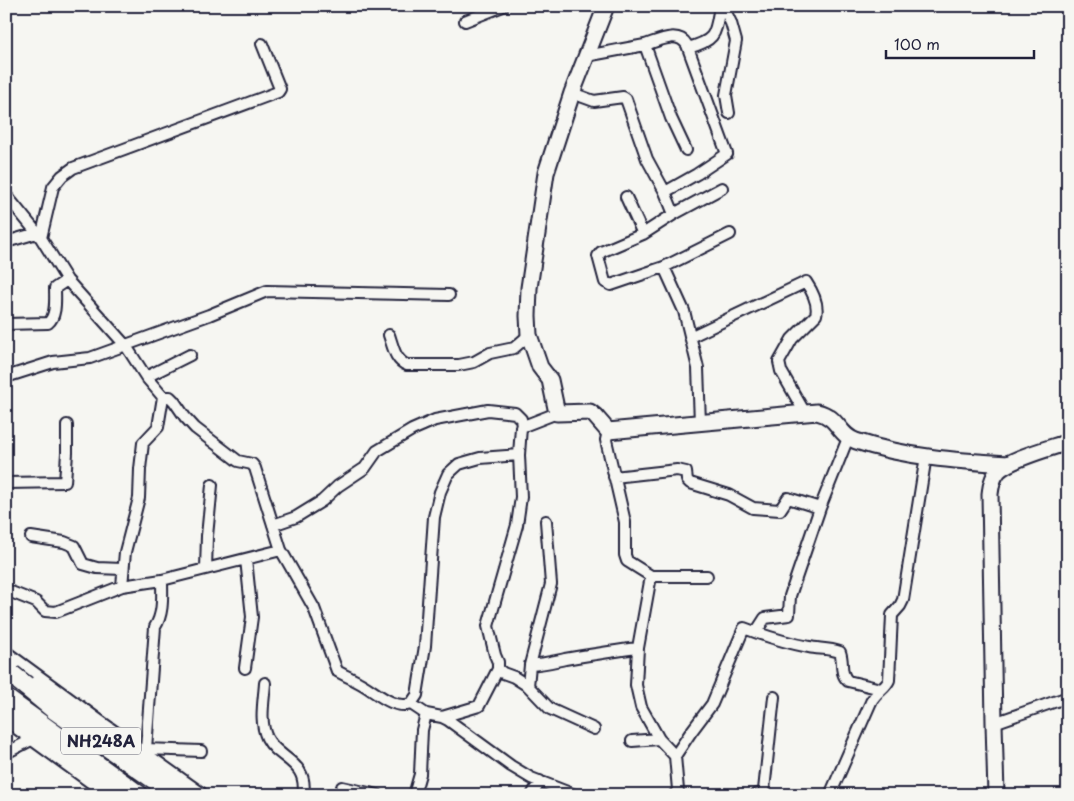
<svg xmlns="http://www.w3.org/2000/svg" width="1074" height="801" viewBox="0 0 1074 801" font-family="'Playpen Sans',sans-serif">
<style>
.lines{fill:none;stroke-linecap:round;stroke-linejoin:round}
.street-casing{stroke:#22223b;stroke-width:14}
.secondary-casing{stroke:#22223b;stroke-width:19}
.highway-casing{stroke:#22223b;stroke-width:22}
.street{stroke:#f6f6f2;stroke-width:10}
.secondary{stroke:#f6f6f2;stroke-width:15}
.highway{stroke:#f6f6f2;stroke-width:19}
.highway-bridge-casing{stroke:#22223b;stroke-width:22;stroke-linecap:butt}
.highway-bridge{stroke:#f6f6f2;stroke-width:19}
.labels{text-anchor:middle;stroke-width:5;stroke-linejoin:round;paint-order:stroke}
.shield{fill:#f6f6f2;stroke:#626272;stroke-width:1}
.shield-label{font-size:16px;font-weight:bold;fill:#22223b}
</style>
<rect width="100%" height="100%" fill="#f6f6f2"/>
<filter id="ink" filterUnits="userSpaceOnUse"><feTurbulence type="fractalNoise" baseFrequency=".02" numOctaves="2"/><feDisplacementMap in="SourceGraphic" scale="10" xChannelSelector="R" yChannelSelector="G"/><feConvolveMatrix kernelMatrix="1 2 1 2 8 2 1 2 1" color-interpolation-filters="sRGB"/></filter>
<g filter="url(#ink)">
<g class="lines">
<g class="street-casing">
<path id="street" d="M 723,6 L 731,23 L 736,41 L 726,95 L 729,113
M 465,21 L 503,6
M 645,45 C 658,41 678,30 687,45 L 727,154 L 697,174 L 665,192
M 688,48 C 717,40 715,34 720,6
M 586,56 L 645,45 L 671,118 L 686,150
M 572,93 L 594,101 L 623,97 L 626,99 L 647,159 L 665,192 L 674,214
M 722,188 L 674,214 L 643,234 L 601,252 L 598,256 L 605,282 L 611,285 L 664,267 L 730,234
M 6,195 L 41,238 L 67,280 L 126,346 L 146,377 L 163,397 L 170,397 L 174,401 L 185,417 L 195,428 L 238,461 L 252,464 L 255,468 L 281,550 L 314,608 L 337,671 C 344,675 351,678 358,682 C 373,689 392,710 411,704 L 426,714 L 442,717 L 448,720 L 511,766 L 531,778 L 575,795
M 626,197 L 643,234
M 41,238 L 53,187 L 62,176 L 73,168 L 278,92 L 280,89 L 262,44
M 6,242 L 37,233
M 664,267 L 684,311 L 698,368 L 700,423
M 6,324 L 48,323 C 57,316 55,299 55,288 L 67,280
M 389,335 C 393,346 395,361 407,365 L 459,365 L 474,362 L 490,353 L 514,348 L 529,335
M 690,337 L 806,282 C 812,291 819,304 816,315 L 792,339 L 779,362 L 781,371 L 805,413
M 6,377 L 53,362 L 90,358 L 209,315 L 267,291 L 449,295
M 146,377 L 190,355
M 608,431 L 606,440 L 625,522 L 625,555 L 627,561 L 651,576 L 707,576
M 614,477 L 677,470 L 686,472 L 687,480 L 690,483 L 729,495 L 753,508 L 780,510 L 788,498 L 820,508
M 6,483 L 65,482 L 67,453 L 67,425
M 273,525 L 296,517 L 322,501 L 338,486 L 365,468 L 377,451 L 412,430 L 435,420 L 488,410 L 515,413 L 521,419 L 522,426
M 31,537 L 64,542 L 74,546 L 83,564 L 97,568 L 122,569
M 206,569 L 207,536 L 212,485
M 651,576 L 638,648 L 636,685 L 641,707 L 659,739 L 675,756 L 678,790 L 674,795
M 122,586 L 125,552 L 139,498 L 140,469 L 143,443 L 158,427 L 163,397
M 6,590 L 36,602 L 45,611 L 56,612 L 122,586 L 162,580 L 281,550
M 756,632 L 765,618 L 789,615 L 790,596 L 793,587 L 820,508 L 848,438
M 530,665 C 544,664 551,662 565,659 C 589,655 613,651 638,648
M 245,668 L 252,617 L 246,559
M 498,669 L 503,673 L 514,677 L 528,686 L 550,709 L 594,729
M 265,683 C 264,700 259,722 267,738 C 278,760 309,761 303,795
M 528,686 L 530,665 L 551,584 L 546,521
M 411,704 L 417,695 L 425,646 L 434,517 L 440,492 L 448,474 L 459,464 L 480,458 L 519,455
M 442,717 L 479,706 L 498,669 L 498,662 L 495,655 L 488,626 L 517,525 L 521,497 L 519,455 L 521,427 L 557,413
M 994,723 L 1068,697
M 632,741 L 659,739
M 146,749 L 201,751
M 6,753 L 33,739
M 143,755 L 146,749 L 155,627 C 164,613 162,595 162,580
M 675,756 L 691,732 L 712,704 L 744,628 C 765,636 787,643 809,647 C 819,649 829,648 840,652 C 844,662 839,673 848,681 L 881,689
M 342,787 L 378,795
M 414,795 L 420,774 L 422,730 L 426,714
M 532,795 L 540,781
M 755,795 L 761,794 L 764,790 L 774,697
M 830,795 L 871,702 C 876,692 886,688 889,680 L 892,615 L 900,606 L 903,600 L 926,456"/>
</g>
<g class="secondary-casing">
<path id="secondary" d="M 606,6 L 572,93 L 546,173 L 529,288 L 528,316 L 529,335 L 540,367 L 550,380 L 557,413 L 590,412 L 595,416 L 608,431 L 817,412 C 839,417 838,435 856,441 C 904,457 958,461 1008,464
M 6,655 L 100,724 L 200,795
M 6,718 L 112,795
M 996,795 L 994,723 L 990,494 C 991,486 992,478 998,471 C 1009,459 1051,448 1068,442"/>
</g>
<g class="highway-casing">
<path id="highway" d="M 26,686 L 55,710 L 177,795
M 6,699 L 138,795"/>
</g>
<use href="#street" class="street"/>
<use href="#secondary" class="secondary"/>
<use href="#highway" class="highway"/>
<g class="highway-bridge-casing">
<path id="highway-bridge" d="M 12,675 L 26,686"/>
</g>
<use href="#highway-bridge" class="highway-bridge"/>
</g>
</g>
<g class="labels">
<rect class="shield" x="61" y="727.5" width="80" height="27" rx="4"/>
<g class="shield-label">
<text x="101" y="747">NH248A</text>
</g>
</g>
<rect width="1074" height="801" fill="none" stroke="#f6f6f2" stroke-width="25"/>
<rect x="12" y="12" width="1049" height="776" fill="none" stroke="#22223b" stroke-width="2" filter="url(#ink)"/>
<path d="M886 50v8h148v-8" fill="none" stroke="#22223b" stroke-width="2.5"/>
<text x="894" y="50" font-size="15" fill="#22223b" stroke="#f6f6f2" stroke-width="4" paint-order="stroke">100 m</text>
</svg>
